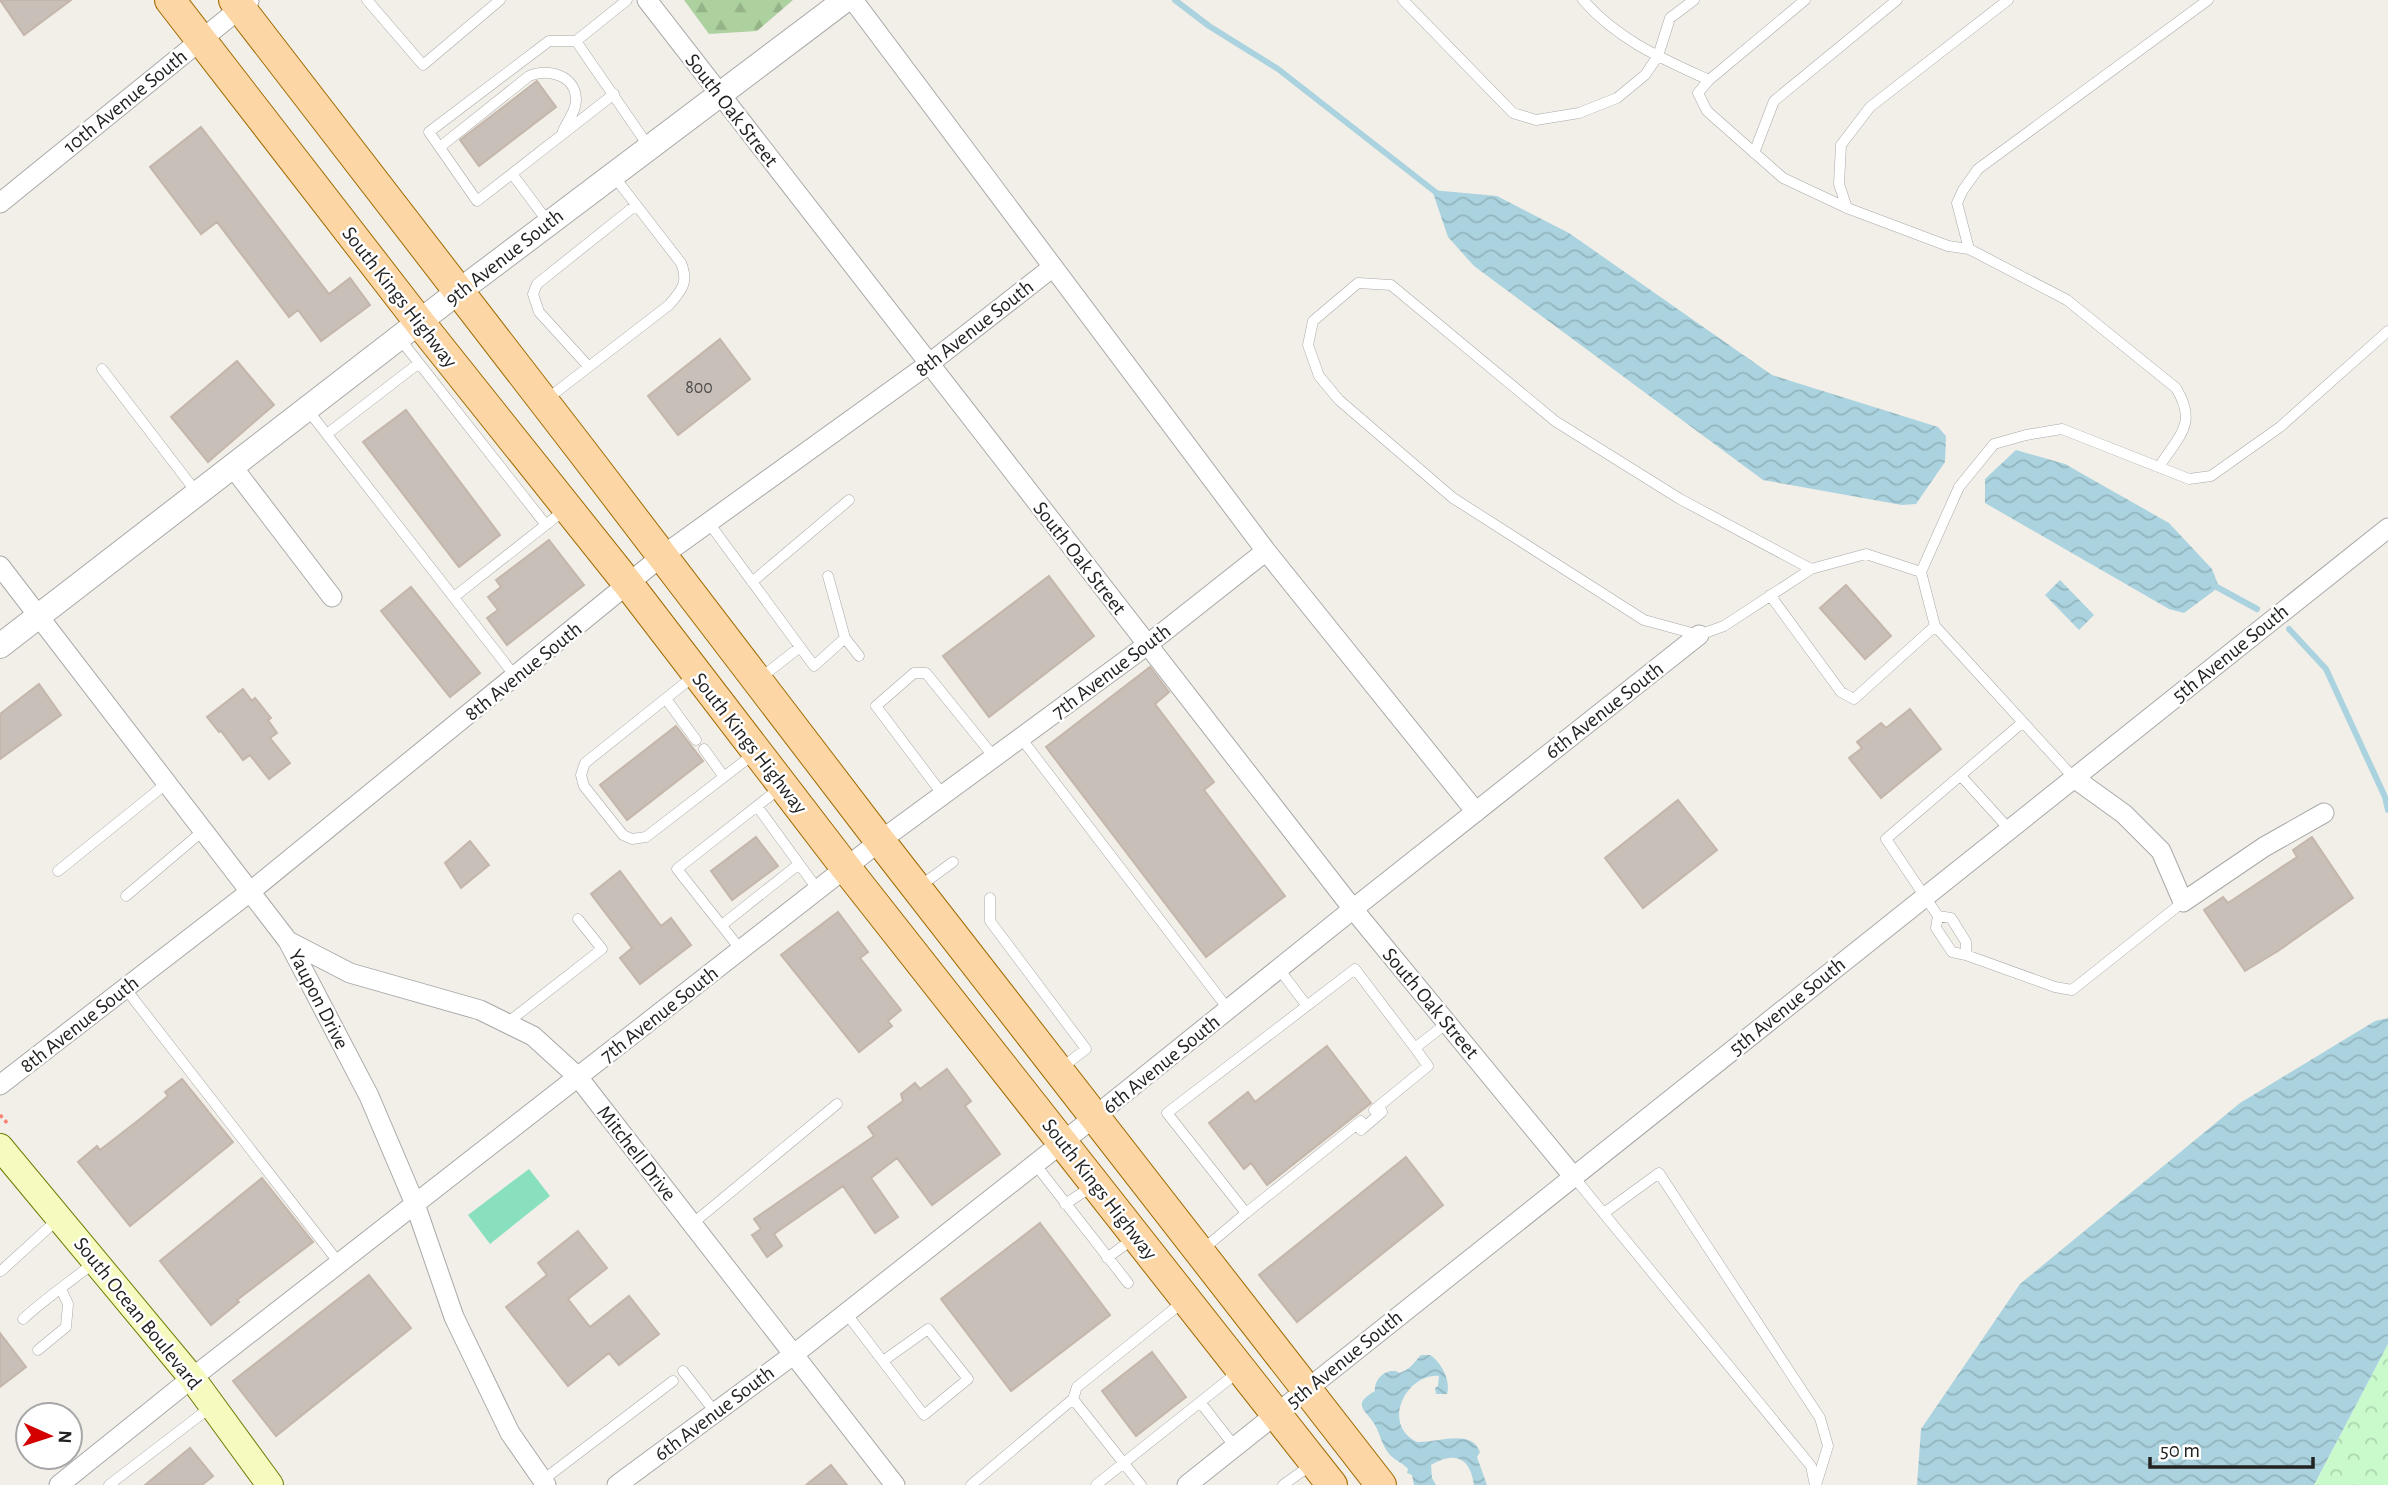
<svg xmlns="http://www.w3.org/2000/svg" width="2388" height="1485" viewBox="0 0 2388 1485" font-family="'Alegreya Sans',sans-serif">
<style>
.forest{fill:url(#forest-firs)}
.park{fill:url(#park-crowns)}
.pitch{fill:#88e0be}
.water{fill:url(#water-waves)}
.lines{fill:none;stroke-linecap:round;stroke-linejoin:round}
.stream{stroke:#aad3df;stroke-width:6}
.building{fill:#c7bfb8;stroke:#c4b6ab;stroke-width:2}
.service-casing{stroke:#a9a9a9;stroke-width:11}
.minor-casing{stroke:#a9a9a9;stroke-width:21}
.tertiary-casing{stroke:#a9a9a9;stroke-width:26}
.secondary-casing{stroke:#707d05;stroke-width:28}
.primary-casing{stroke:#a06b00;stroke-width:32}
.path{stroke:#fa8072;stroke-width:3.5;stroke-dasharray:3.5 3.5;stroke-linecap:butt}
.service{stroke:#fff;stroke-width:10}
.minor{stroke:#fff;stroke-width:19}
.tertiary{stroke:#fff;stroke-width:24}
.secondary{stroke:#f7fabf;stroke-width:26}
.primary{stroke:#fcd6a4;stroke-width:30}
.labels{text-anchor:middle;stroke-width:5;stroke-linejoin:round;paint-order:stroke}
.number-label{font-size:18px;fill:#4b4948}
.street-label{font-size:21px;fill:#222;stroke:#fff}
</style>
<defs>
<pattern id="forest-firs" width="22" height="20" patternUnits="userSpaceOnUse" patternTransform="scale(1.75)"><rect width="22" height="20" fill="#add19e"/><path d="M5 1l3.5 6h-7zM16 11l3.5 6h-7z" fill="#95b388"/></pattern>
<pattern id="park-crowns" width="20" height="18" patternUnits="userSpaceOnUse" patternTransform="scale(1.75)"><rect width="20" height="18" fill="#c8facc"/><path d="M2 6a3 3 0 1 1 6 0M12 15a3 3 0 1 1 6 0" fill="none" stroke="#acd6af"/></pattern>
<pattern id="water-waves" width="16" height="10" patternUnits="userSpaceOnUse" patternTransform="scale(1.75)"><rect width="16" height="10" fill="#aad3df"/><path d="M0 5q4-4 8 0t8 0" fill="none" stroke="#92b5bf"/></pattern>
</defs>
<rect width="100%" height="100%" fill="#f2efe9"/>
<path class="forest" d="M 684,0 L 793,0 L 757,31 L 709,34 Z"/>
<path class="park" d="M 2388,1344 L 2388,1485 L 2314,1485 L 2317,1480 Z"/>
<path class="pitch" d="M 529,1169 L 550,1196 L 490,1244 L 468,1215 Z"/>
<path class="water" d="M 1432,190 L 1497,196 L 1569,233 L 1772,375 L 1938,427 L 1946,436 L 1945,462 L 1916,504 L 1902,505 L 1763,480 L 1474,266 L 1448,237 Z
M 2016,450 L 2065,464 L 2169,523 L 2212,569 L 2219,587 L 2184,613 L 2169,609 L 1985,503 L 1985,479 Z
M 2060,580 L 2094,615 L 2079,630 L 2045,595 Z
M 2388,1018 L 2388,1344 L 2314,1485 L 1917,1485 L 1921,1429 L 2020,1284 L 2240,1103 L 2375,1021 Z
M 1421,1355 L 1430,1355 C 1441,1362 1451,1380 1447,1394 L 1436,1394 L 1435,1388 L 1438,1386 L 1439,1376 C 1407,1373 1380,1424 1417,1442 C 1438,1443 1471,1428 1480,1452 L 1477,1457 L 1478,1460 L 1487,1485 L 1474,1485 C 1470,1457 1455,1451 1431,1465 L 1432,1478 L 1436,1485 L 1414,1485 L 1412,1475 L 1407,1473 L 1408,1469 C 1403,1463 1396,1461 1390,1455 C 1381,1444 1381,1436 1375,1425 C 1365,1409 1351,1405 1375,1391 C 1374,1382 1382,1371 1393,1371 C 1401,1371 1396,1375 1404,1371 C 1412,1367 1415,1361 1421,1355 Z"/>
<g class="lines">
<path class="stream" d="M 1175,0 L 1209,26 L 1278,69 L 1438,194
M 2213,585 L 2257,609
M 2289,629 L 2326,669 L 2385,797 L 2388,810"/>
</g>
<path class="building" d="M 0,0 L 71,0 L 24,35 Z
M 537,81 L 556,107 L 479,166 L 460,140 Z
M 201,127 L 329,294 L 350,278 L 370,305 L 321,341 L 298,310 L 289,317 L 217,222 L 201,234 L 150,167 Z
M 720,339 L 750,379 L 678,435 L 648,396 Z
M 237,361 L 274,405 L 208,462 L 171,417 Z
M 406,410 L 500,535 L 459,567 L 363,442 Z
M 549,540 L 584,585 L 507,645 L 487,618 L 498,610 L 488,597 L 501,587 L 496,580 Z
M 1049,576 L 1094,636 L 989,717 L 943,656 Z
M 1846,585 L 1891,636 L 1865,659 L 1820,608 Z
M 411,587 L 480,673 L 450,697 L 381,611 Z
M 1150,667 L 1169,692 L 1155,704 L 1214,782 L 1204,790 L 1285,896 L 1206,957 L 1046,747 Z
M 39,684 L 61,715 L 0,759 L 0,714 Z
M 243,689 L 252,701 L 255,698 L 271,718 L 268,720 L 277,733 L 270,738 L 290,763 L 269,779 L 250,755 L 243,760 L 221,731 L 219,732 L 207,717 Z
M 1910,709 L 1941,749 L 1881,798 L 1849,758 L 1862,748 L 1857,742 L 1881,723 L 1886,728 Z
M 676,726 L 703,761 L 627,820 L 600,785 Z
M 1678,800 L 1717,850 L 1643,908 L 1605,858 Z
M 756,837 L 778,866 L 732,900 L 711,871 Z
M 2312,837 L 2353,898 L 2278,951 L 2245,971 L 2204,910 L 2223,897 L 2228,903 L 2297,857 L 2293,850 Z
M 470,841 L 489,865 L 461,888 L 445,863 Z
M 620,871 L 661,926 L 671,918 L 691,945 L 640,984 L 620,958 L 632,948 L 591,894 Z
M 838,912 L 868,952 L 860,958 L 901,1010 L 888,1021 L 892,1026 L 859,1052 L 781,955 Z
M 1327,1046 L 1371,1103 L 1267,1185 L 1251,1163 L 1244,1169 L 1209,1123 L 1248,1092 L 1255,1102 Z
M 947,1069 L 971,1101 L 965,1106 L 1000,1154 L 932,1205 L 897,1158 L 871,1178 L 898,1217 L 875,1233 L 843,1186 L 774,1234 L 782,1246 L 767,1257 L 752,1235 L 761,1229 L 754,1219 L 874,1136 L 868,1127 L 903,1101 L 901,1094 L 915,1083 L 920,1089 Z
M 182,1079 L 233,1142 L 130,1226 L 78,1162 L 97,1146 L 100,1150 L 140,1119 L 168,1096 L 165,1092 Z
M 1406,1157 L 1443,1205 L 1297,1322 L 1259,1275 Z
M 262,1178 L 313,1242 L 237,1300 L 239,1302 L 211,1325 L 160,1261 Z
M 1040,1223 L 1110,1315 L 1011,1391 L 941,1299 Z
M 578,1231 L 607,1268 L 568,1299 L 590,1327 L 629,1296 L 659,1334 L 619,1365 L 609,1353 L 568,1386 L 506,1307 L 547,1275 L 538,1263 Z
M 369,1275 L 411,1328 L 276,1436 L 233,1381 Z
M 0,1333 L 26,1367 L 0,1387 Z
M 1152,1352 L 1186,1397 L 1136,1436 L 1102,1391 Z
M 190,1448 L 213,1476 L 202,1485 L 145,1485 Z
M 831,1465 L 847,1485 L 806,1485 Z"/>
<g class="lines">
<g class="service-casing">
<path id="service" d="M 367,0 L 423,65 L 500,0
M 1403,0 L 1513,113 L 1536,120 L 1579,113 L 1617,98 L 1645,75 L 1658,56 L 1670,18 L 1694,0
M 1583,0 C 1618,40 1661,58 1709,80 L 1698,93 L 1707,111 L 1783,178 L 1847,208 L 1948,246 L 1969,249 L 2067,300 L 2176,388 C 2198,424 2179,435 2159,467
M 576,41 L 649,147
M 1709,80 L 1805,0
M 614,94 L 477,201 L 429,132 L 549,41 L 576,41 L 627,0
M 440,147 L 529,76 C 548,68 576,75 576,100 C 576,112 567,121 563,131
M 1754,153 L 1774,101 L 1897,0
M 513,175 L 548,222
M 1847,208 L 1839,184 L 1841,145 L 1870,107 L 2008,0
M 1969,249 L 1957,203 L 1963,190 L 1978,169 L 2208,0
M 400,339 L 546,525
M 589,367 L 539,312 L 533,294 L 537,284 L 636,205
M 102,369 L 197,493
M 547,399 L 669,305 C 682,290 689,282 681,263 L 613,175
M 307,409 L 515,676
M 327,434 L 419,363
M 709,523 L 814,666 L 845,638 L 828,576
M 1811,569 L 1724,626 L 1699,635 L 1644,620 L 1453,498 L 1339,400 L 1319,376 L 1308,345 L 1313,321 L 1358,283 L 1391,285 L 1555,421 L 1680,499 L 1811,569 L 1866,554 L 1921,572 L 1935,626 L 2074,778
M 1921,572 L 1959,487 L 1994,444 L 2026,435 L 2062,429 L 2189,479 L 2211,476 L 2280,427 L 2388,331
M 752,582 L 849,500
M 1770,595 L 1841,692 L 1854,699 L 1935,626
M 454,597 L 566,509
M 845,638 L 859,656
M 694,676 L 585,763 L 581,775 L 584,786 L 623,835 L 632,839 L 646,837 L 755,753
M 759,679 L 800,647
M 666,699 L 696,740
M 2023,722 L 1886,839 L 1938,916 L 1936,928 L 1952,952 L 1966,955 L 2055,987 L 2072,990 L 2183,902
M 1021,738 L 1228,1009
M 704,749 L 724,777
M 1961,776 L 2009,829
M 943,795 L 876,706 L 914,673 L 926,673 L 994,757
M 757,806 L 818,890
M 58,871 L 167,783
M 920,886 L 953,862
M 126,896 L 204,830
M 990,898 L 990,921 L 1086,1049 L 1060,1069
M 1938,916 L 1951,918 L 1966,942 L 1966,955
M 722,925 L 799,864
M 741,950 L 677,869 L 780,788
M 1279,969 L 1307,1006
M 125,988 L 339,1263
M 507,1023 L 602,949 L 578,919
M 1374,1110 L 1428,1066 L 1415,1048
M 1357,1124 L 1361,1130 L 1382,1112 L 1379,1106
M 1035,1164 L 1128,1283
M 1573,1176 L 1811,1466 L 1815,1485
M 1065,1204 L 1093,1186
M 1246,1213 L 1361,1121
M 1604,1213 L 1659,1173 L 1820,1418 L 1828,1446 L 1816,1485
M 692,1224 L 837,1104
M 1201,1251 L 1246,1213 L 1167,1113 L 1355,969 L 1415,1048 L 1447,1023
M 1107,1258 L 1134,1238
M 1,1271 L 57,1220
M 846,1313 L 924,1415 L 968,1379 L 928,1329 L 883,1361
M 23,1319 C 46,1298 71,1281 95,1262
M 38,1350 L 66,1327 L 68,1304 L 61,1289
M 683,1371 L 715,1412
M 1073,1399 L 1141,1485
M 1200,1402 L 1235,1447
M 543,1480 L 673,1381
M 109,1485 L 212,1406
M 971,1485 L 1073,1399 L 1077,1387 L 1184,1301
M 1096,1485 L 1238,1372
M 1283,1485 L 1311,1465"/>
</g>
<g class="minor-casing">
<path id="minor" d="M 647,0 L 1353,909 L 1573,1176
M 853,0 L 1266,551 L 1476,812
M 0,203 L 249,1
M 232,466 L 332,597
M 0,566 L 288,941 L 369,1096 L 415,1204 L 454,1317 L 510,1433 L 546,1485
M 2074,778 L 2124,814 L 2161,851 L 2183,902 L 2264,847 L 2324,813
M 288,941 L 350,973 L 480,1010 L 533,1036 L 578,1077 L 895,1485
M 0,1085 L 251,891 L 662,556 L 930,363 L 1053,267
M 59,1485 L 192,1378 L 880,841 L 1147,645 L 1266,551
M 617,1485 L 793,1355 L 1063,1142 L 1353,909 L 1699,635
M 1187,1485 L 2388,528"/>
</g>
<g class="tertiary-casing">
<path id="tertiary" d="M 0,646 L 458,292 L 845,0"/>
</g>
<g class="secondary-casing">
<path id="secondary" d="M 0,1147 L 192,1378 L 270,1485"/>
</g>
<g class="primary-casing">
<path id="primary" d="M 170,0 L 420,323 L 629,585 L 846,868 L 1332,1485
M 234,0 L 582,451 L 880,841 L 1381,1485"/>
</g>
<path class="path" d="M 0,1115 L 9,1125"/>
<use href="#service" class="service"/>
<use href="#minor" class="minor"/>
<use href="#tertiary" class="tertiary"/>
<use href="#secondary" class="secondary"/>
<use href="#primary" class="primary"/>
</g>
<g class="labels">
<g class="number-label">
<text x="699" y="393">800</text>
</g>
<g class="street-label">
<text transform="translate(125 101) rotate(-39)" y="7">10th Avenue South</text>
<text transform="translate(732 110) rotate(52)" y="7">South Oak Street</text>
<text transform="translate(504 257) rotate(-38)" y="7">9th Avenue South</text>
<text transform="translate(400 297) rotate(52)" y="7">South Kings Highway</text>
<text transform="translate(974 328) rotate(-38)" y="7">8th Avenue South</text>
<text transform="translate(1080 558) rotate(52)" y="7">South Oak Street</text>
<text transform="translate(2230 653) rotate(-39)" y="7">5th Avenue South</text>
<text transform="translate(523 671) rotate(-39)" y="7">8th Avenue South</text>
<text transform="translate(1111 671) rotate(-37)" y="7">7th Avenue South</text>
<text transform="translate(1604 710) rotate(-38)" y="7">6th Avenue South</text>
<text transform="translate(750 743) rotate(52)" y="7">South Kings Highway</text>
<text transform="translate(319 999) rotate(63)" y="7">Yaupon Drive</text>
<text transform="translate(1431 1003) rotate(50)" y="7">South Oak Street</text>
<text transform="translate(1787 1006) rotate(-39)" y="7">5th Avenue South</text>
<text transform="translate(659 1014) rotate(-38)" y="7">7th Avenue South</text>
<text transform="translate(79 1024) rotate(-38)" y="7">8th Avenue South</text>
<text transform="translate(1161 1064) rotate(-39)" y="7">6th Avenue South</text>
<text transform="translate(637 1153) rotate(52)" y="7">Mitchell Drive</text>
<text transform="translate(1100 1189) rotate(52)" y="7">South Kings Highway</text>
<text transform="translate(138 1313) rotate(51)" y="7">South Ocean Boulevard</text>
<text transform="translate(1344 1359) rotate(-39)" y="7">5th Avenue South</text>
<text transform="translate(714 1413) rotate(-37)" y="7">6th Avenue South</text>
</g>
</g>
<g transform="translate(49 1436) rotate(93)"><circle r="33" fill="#ffffff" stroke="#a7a7a7" stroke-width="2"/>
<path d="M0-5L12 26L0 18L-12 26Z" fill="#d40000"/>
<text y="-10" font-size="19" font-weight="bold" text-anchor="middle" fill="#222222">N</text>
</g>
<path d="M2150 1457v10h163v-10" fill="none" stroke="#222222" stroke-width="3.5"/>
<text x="2160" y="1457" font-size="21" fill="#222222" stroke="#ffffff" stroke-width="5" paint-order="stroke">50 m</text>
</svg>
